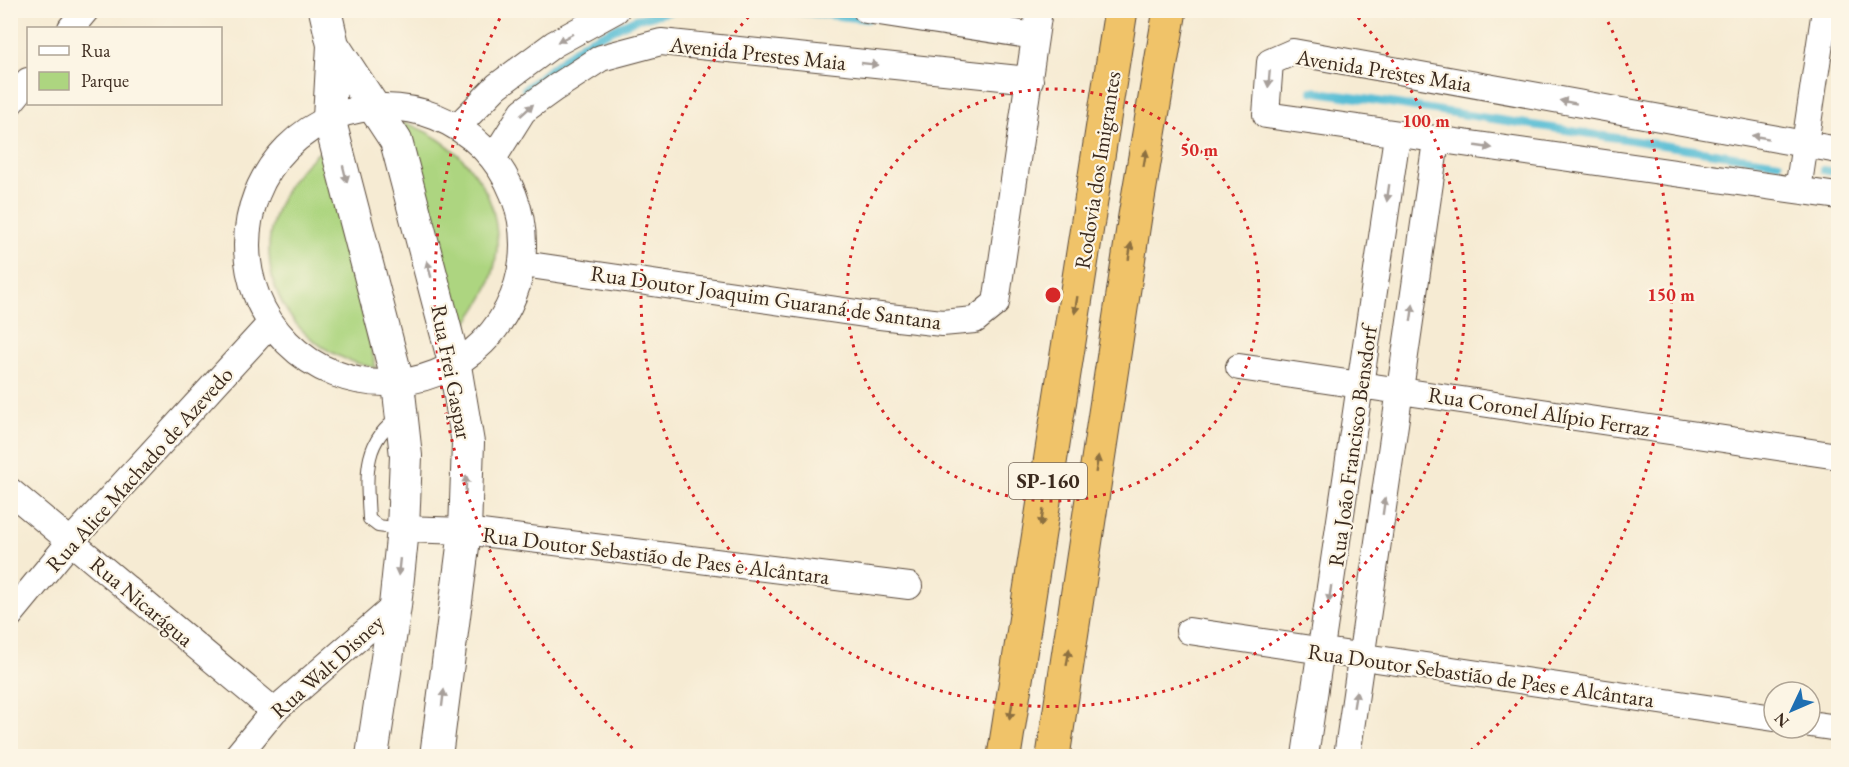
<svg xmlns="http://www.w3.org/2000/svg" width="1849" height="767" viewBox="0 0 1849 767" font-family="'EB Garamond',serif">
<style>
.green{fill:#add580;stroke:#74804f;stroke-width:1.5}
.lines{fill:none;stroke-linecap:round;stroke-linejoin:round}
.stream{stroke:#58bed5;stroke-width:8}
.service-casing{stroke:#574739;stroke-width:14}
.minor-casing{stroke:#574739;stroke-width:28}
.tertiary-casing{stroke:#574739;stroke-width:34}
.motorway-casing{stroke:#574739;stroke-width:35}
.service{stroke:#fff;stroke-width:12}
.minor{stroke:#fff;stroke-width:26}
.tertiary{stroke:#fff;stroke-width:32}
.motorway{stroke:#f0c369;stroke-width:33}
.oneway{fill:#a79f9a}
.oneway2{fill:#8c6f40}
.ring{fill:none;stroke:#d62828;stroke-width:3;stroke-dasharray:3 6}
.labels{text-anchor:middle;stroke-width:4.5;stroke-linejoin:round;paint-order:stroke}
.shield{fill:#fcf5e5;stroke:#75675a;stroke-width:1.5}
.shield-label{font-size:21px;font-weight:bold;fill:#3b2a1e}
.street-label{font-size:22px;fill:#3b2a1e;stroke:#fcf5e5}
.centre{fill:#d62828;stroke:#fcf5e5;stroke-width:3}
.ring-label{font-size:18px;text-anchor:middle;font-weight:bold;fill:#d62828;stroke:#fcf5e5;stroke-width:4.5;stroke-linejoin:round;paint-order:stroke}
</style>
<rect width="100%" height="100%" fill="#fcf5e5"/>
<filter id="ink" filterUnits="userSpaceOnUse"><feTurbulence type="fractalNoise" baseFrequency=".0167" numOctaves="2"/><feDisplacementMap in="SourceGraphic" scale="12" xChannelSelector="R" yChannelSelector="G"/><feConvolveMatrix kernelMatrix="1 2 1 2 8 2 1 2 1" color-interpolation-filters="sRGB"/></filter>
<filter id="wash" filterUnits="userSpaceOnUse"><feTurbulence type="fractalNoise" baseFrequency=".008" numOctaves="4" result="noise"/><feDisplacementMap in="SourceGraphic" scale="24" xChannelSelector="R" yChannelSelector="G"/><feGaussianBlur stdDeviation="1.35" result="paint"/><feColorMatrix in="noise" values="0 0 0 0 0 0 0 0 0 0 0 0 0 0 0 0 0 1.4 0 .05"/><feComposite in="paint" operator="in"/></filter>
<g filter="url(#wash)">
<rect width="100%" height="100%" fill="#f6ebd3"/>
<path class="green" d="M 403,122 C 473,146 516,212 489,285 C 482,303 471,317 460,332 Z
M 323,149 L 376,368 C 262,346 231,221 323,149 Z"/>
<g class="lines">
<path class="stream" d="M 781,10 L 867,19
M 525,89 L 584,43 L 636,19 L 676,10
M 1312,91 L 1779,163
M 1824,170 L 1838,173"/>
</g>
</g>
<g filter="url(#ink)">
<g class="lines">
<g class="service-casing">
<path id="service" d="M 400,417 C 361,441 367,479 369,519 L 378,526 L 402,529"/>
</g>
<g class="minor-casing">
<path id="minor" d="M 866,10 L 1035,36
M 71,28 L 86,10
M 10,103 L 28,81
M247 245a138 138 0 1 1 276 0a138 138 0 1 1-276 0Z
M 458,126 L 497,86 L 554,44 L 616,10
M 1838,150 L 1293,52 L 1270,62 L 1266,115 L 1838,196
M 494,157 L 523,111 L 555,88 L 601,58 L 661,42 L 1030,80
M 1798,190 L 1825,10
M 523,264 L 871,315 L 942,323 L 975,320 L 996,303 L 1039,10
M 1239,367 L 1838,456
M 10,491 L 274,711
M 403,529 L 465,531 L 909,586
M 10,615 L 71,541 L 270,324
M 1189,631 L 1774,718
M 1810,724 L 1838,728
M 237,756 L 274,711 L 395,606
M 1305,756 L 1397,136
M 1347,756 L 1436,141"/>
</g>
<g class="tertiary-casing">
<path id="tertiary" d="M 325,10 L 333,45 L 329,118 L 398,383 L 406,456 L 403,529 L 395,606 L 372,756
M 333,45 L 396,141 L 455,366 L 468,443 L 465,531 L 436,756"/>
</g>
<g class="motorway-casing">
<path id="motorway" d="M 1004,756 L 1121,10
M 1053,756 L 1135,216 L 1170,10"/>
</g>
<use href="#service" class="service"/>
<use href="#minor" class="minor"/>
<use href="#tertiary" class="tertiary"/>
<use href="#motorway" class="motorway"/>
</g>
<defs><path id="oneway-solid" d="M-6-.8H1V-3.2L6.5 0L1 3.2V.8H-6Z" transform="scale(1.5)"/></defs>
<g class="oneway">
<use href="#oneway-solid" transform="translate(565 38) rotate(152)"/>
<use href="#oneway-solid" transform="translate(870 64) rotate(6)"/>
<use href="#oneway-solid" transform="translate(1269 79) rotate(95)"/>
<use href="#oneway-solid" transform="translate(1568 102) rotate(-170)"/>
<use href="#oneway-solid" transform="translate(527 110) rotate(-42)"/>
<use href="#oneway-solid" transform="translate(1760 137) rotate(-170)"/>
<use href="#oneway-solid" transform="translate(1484 147) rotate(8)"/>
<use href="#oneway-solid" transform="translate(345 174) rotate(76)"/>
<use href="#oneway-solid" transform="translate(1388 193) rotate(98)"/>
<use href="#oneway-solid" transform="translate(429 269) rotate(-105)"/>
<use href="#oneway-solid" transform="translate(1412 313) rotate(-82)"/>
<use href="#oneway-solid" transform="translate(466 484) rotate(-88)"/>
<use href="#oneway-solid" transform="translate(1384 506) rotate(-82)"/>
<use href="#oneway-solid" transform="translate(399 567) rotate(96)"/>
<use href="#oneway-solid" transform="translate(1330 594) rotate(98)"/>
<use href="#oneway-solid" transform="translate(443 698) rotate(-83)"/>
<use href="#oneway-solid" transform="translate(1355 699) rotate(-81)"/>
</g>
<g class="oneway2">
<use href="#oneway-solid" transform="translate(1145 158) rotate(-80)"/>
<use href="#oneway-solid" transform="translate(1130 251) rotate(-81)"/>
<use href="#oneway-solid" transform="translate(1076 305) rotate(99)"/>
<use href="#oneway-solid" transform="translate(1097 464) rotate(-81)"/>
<use href="#oneway-solid" transform="translate(1042 518) rotate(99)"/>
<use href="#oneway-solid" transform="translate(1068 657) rotate(-81)"/>
<use href="#oneway-solid" transform="translate(1011 711) rotate(99)"/>
</g>
</g>
<g class="ring">
<circle cx="1053" cy="295" r="206"/>
<path d="M1352 11A412 412 0 1 1 754 11"/>
<path d="M639 754A618 618 0 0 1 502 14M1604 14A618 618 0 0 1 1467 754"/>
</g>
<g class="labels">
<rect class="shield" x="1009" y="463" width="78" height="36" rx="4.5"/>
<g class="shield-label">
<text x="1048" y="488">SP-160</text>
</g>
<g class="street-label">
<text transform="translate(758 53) rotate(6)" y="8">Avenida Prestes Maia</text>
<text transform="translate(1384 70) rotate(9)" y="8">Avenida Prestes Maia</text>
<text transform="translate(1097 170) rotate(-81)" y="8">Rodovia dos Imigrantes</text>
<text transform="translate(766 297) rotate(8)" y="8">Rua Doutor Joaquim Guaraná de Santana</text>
<text transform="translate(452 372) rotate(79)" y="8">Rua Frei Gaspar</text>
<text transform="translate(1539 411) rotate(9)" y="8">Rua Coronel Alípio Ferraz</text>
<text transform="translate(1352 446) rotate(-82)" y="8">Rua João Francisco Bensdorf</text>
<text transform="translate(139 469) rotate(-48)" y="8">Rua Alice Machado de Azevedo</text>
<text transform="translate(656 555) rotate(7)" y="8">Rua Doutor Sebastião de Paes e Alcântara</text>
<text transform="translate(142 601) rotate(40)" y="8">Rua Nicarágua</text>
<text transform="translate(327 666) rotate(-42)" y="8">Rua Walt Disney</text>
<text transform="translate(1481 675) rotate(8)" y="8">Rua Doutor Sebastião de Paes e Alcântara</text>
</g>
</g>
<circle cx="1053" cy="295" r="9" class="centre"/>
<g class="ring-label">
<text x="1426" y="127">100 m</text>
<text x="1199" y="156">50 m</text>
<text x="1671" y="301">150 m</text>
</g>
<rect width="1849" height="767" fill="none" stroke="#fcf5e5" stroke-width="36"/>
<rect x="27" y="27" width="195" height="78" fill="#fcf5e5" stroke="#afa495" stroke-width="1.5"/>
<rect x="39" y="46" width="30" height="9" fill="#ffffff" stroke="#afa495" stroke-width="1.5"/>
<text x="81" y="57" font-size="18" fill="#3b2a1e">Rua</text>
<rect x="39" y="72" width="30" height="18" fill="#add580" stroke="#afa495" stroke-width="1.5"/>
<text x="81" y="87" font-size="18" fill="#3b2a1e">Parque</text>
<g transform="translate(1792 710) rotate(226)"><circle r="28" fill="#fcf5e5" stroke="#afa495" stroke-width="1.5"/>
<path d="M0-4.5L10 22L0 15L-10 22Z" fill="#1f6fb2"/>
<text y="-9" font-size="16" font-weight="bold" text-anchor="middle" fill="#3b2a1e">N</text>
</g>
</svg>
